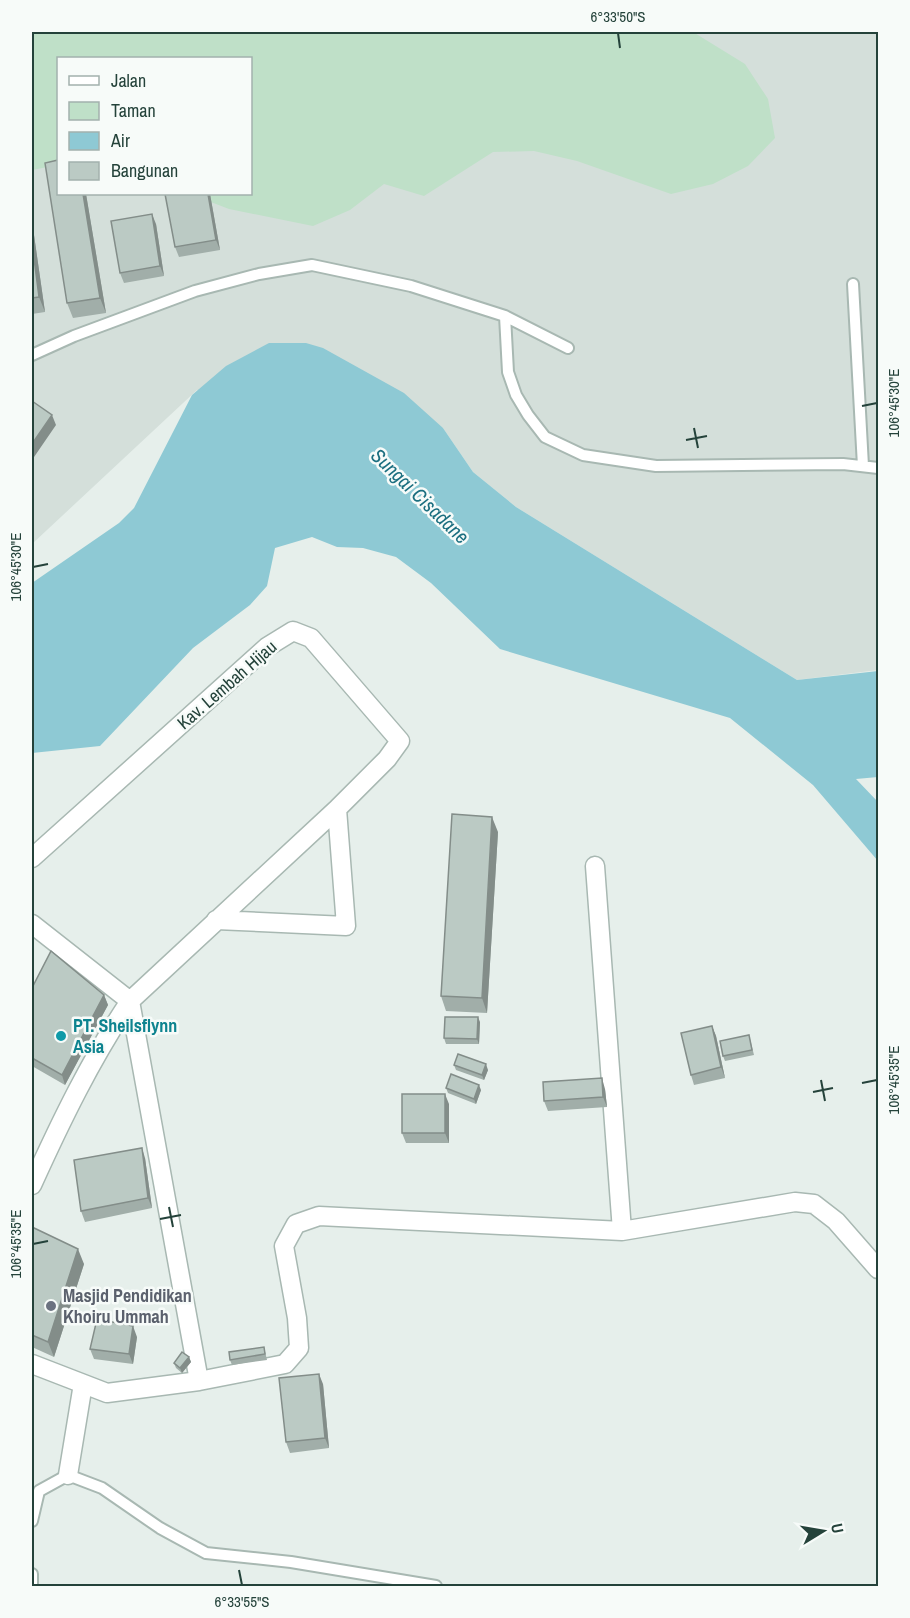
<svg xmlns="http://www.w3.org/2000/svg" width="910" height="1618" viewBox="0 0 910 1618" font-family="'Archivo Narrow',sans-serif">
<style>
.built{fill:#d4dfda;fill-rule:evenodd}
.green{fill:#bfe0c8}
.water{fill:#8ec9d4}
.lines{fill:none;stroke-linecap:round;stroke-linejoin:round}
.service-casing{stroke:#a8b8b2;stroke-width:14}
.minor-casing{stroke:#a8b8b2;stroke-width:21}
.service{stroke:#fff;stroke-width:10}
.minor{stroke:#fff;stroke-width:18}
.wall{fill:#a1aea9}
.shaded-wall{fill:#838d89}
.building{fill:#bbcac4;stroke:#838d89;stroke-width:1.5}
.ticks{fill:none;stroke:#24423a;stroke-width:2}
.culture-dot{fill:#0f9aa8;stroke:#f7fbf9;stroke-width:2}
.worship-dot{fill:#6b7280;stroke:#f7fbf9;stroke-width:2}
.labels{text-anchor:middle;stroke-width:5;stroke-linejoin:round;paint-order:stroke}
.street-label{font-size:18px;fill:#24423a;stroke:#f7fbf9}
.culture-label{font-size:18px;font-weight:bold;fill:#0d838f;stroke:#f7fbf9;text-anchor:start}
.worship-label{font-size:18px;font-weight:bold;fill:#5b616d;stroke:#f7fbf9;text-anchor:start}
.water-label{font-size:20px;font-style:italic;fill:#1c6f80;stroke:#f7fbf9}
.neatline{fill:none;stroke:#24423a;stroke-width:2}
.ticks-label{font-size:15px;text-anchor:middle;fill:#24423a}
</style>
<rect width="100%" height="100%" fill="#e6efeb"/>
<path class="built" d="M 70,32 L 878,32 L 878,670 L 797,680 L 516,507 L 473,472 L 443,428 L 197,390 L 32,544 L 32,40 ZM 58,58 L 250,58 L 250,194 L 58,194 Z"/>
<path class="green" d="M 32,32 L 693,32 L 745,64 L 768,99 L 775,138 L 748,166 L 713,184 L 671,194 L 577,161 L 534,151 L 493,152 L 424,196 L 384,184 L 350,210 L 313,226 L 229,209 L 190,194 L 250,194 L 250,58 L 58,58 L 58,165 L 32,170 Z"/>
<path class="water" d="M 269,343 L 306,343 L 323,348 L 404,393 L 443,428 L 473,472 L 516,507 L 797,680 L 878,671 L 878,777 L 856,779 L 878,802 L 878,861 L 813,785 L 730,718 L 500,649 L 431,583 L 396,557 L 363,548 L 337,547 L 312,537 L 275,548 L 267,586 L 250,605 L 193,648 L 100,746 L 32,753 L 32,583 L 119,523 L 134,508 L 192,395 L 226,366 Z"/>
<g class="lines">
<g class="service-casing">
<path id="service" d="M 853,284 L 863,466
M 505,316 L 508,372 L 516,395 L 528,415 L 545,437 L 583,455 L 656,466 L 843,464 L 878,468
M 32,355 L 74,336 L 195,291 L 259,274 L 312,265 L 411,286 L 505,316 L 568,348
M 32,1521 L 39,1491 L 68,1475 L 102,1488 L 160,1528 L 206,1553 L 291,1562 L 436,1586
M 32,1574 L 32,1586"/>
</g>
<g class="minor-casing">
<path id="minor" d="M 32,858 L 267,647 L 293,631 L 311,638 L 400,741 L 387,759 L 337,809 L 130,1001 C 91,1059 61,1121 32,1185
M 595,866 L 622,1231
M 216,920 L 346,926 L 337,809
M 32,924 L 130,1001 L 199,1381
M 32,1364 L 107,1393 L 199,1381 L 285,1364 L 299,1348 L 297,1318 L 284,1246 L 296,1224 L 319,1216 L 622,1231 L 795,1202 L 814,1204 L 836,1221 L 878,1269
M 68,1475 L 83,1384"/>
</g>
<use href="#service" class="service"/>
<use href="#minor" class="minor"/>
</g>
<path class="wall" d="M 58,194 L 86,194 L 106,313 L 73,318 L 67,303 Z
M 165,194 L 210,194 L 220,250 L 179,257 L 175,247 Z
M 32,221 L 45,312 L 32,314 Z
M 156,224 L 164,276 L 124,283 L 120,273 Z
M 498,832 L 487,1013 L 446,1011 L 441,996 Z
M 32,988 L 104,995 L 108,1005 L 65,1085 L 32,1066 Z
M 480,1022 L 479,1044 L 446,1044 L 444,1038 Z
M 712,1026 L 716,1036 L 725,1078 L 694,1085 L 691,1075 Z
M 749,1035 L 754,1055 L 725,1061 L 723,1056 Z
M 454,1065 L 488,1070 L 484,1080 L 456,1070 Z
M 446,1088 L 481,1090 L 476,1104 L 448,1093 Z
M 605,1089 L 607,1107 L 548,1111 L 544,1101 Z
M 449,1104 L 449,1143 L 406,1143 L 402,1133 Z
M 145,1158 L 152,1208 L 85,1222 L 81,1211 Z
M 32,1227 L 84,1264 L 54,1357 L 32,1347 Z
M 137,1337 L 133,1364 L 94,1359 L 90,1349 Z
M 264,1347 L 267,1360 L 232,1365 L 230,1360 Z
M 189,1357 L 191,1362 L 182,1373 L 176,1368 L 174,1363 Z
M 323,1384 L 329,1448 L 290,1453 L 286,1442 Z"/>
<path class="shaded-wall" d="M 83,194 L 86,194 L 106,313 L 100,298 Z
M 208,194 L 210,194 L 220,250 L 216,240 Z
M 152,214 L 156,224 L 164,276 L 160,266 Z
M 32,221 L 45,312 L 39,297 L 32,243 Z
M 52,415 L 56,425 L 32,460 L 32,444 Z
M 492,817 L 498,832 L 487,1013 L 482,998 Z
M 104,995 L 108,1005 L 65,1085 L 62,1075 Z
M 478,1017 L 480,1022 L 479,1044 L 477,1039 Z
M 712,1026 L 716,1036 L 725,1078 L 721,1067 Z
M 486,1064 L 488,1070 L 484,1080 L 482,1075 Z
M 602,1078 L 605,1089 L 607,1107 L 603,1097 Z
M 479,1085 L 481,1090 L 476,1104 L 474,1099 Z
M 445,1094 L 449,1104 L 449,1143 L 445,1133 Z
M 142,1148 L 145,1158 L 152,1208 L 148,1198 Z
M 78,1249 L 84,1264 L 54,1357 L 48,1342 Z
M 133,1326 L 137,1337 L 133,1364 L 129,1354 Z
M 189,1357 L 191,1362 L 182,1373 L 180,1368 Z
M 319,1374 L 323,1384 L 329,1448 L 325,1438 Z"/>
<path class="building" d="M 58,160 L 58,194 L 83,194 L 100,298 L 67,303 L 45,163 Z
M 165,194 L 208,194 L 216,240 L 175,247 Z
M 152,214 L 160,266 L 120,273 L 111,221 Z
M 32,243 L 39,297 L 32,298 Z
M 32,401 L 52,415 L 32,444 Z
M 452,814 L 492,817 L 482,998 L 441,996 Z
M 51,951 L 104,995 L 62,1075 L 32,1058 L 32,988 Z
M 445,1017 L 478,1017 L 477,1039 L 444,1038 Z
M 712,1026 L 721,1067 L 691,1075 L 681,1033 Z
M 749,1035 L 752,1050 L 723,1056 L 720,1041 Z
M 458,1054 L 486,1064 L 482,1075 L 454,1065 Z
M 451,1074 L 479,1085 L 474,1099 L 446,1088 Z
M 602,1078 L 603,1097 L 544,1101 L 543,1082 Z
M 402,1094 L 445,1094 L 445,1133 L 402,1133 Z
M 142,1148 L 148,1198 L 81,1211 L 74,1160 Z
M 32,1227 L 78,1249 L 48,1342 L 32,1335 Z
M 97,1319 L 133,1326 L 129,1354 L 90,1349 Z
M 264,1347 L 265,1354 L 230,1360 L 229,1352 Z
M 182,1352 L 189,1357 L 180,1368 L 174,1363 Z
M 319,1374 L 325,1438 L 286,1442 L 279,1378 Z"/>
<path class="ticks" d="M 618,33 L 620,48M 862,406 L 877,403M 694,428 L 698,448M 686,440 L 707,436M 33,567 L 48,564M 821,1080 L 825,1101M 862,1083 L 877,1080M 813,1092 L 833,1088M 169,1207 L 173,1227M 160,1219 L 181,1215M 33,1244 L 48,1241M 239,1570 L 242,1585"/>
<circle class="culture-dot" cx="61" cy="1036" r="6"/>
<circle class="worship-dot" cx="51" cy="1306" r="6"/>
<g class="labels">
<g class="street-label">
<text transform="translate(227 685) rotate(-41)" y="6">Kav. Lembah Hijau</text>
</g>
<g class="culture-label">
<text x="73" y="1032">PT. Sheilsflynn<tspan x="73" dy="21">Asia</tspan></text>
</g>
<g class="worship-label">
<text x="63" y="1302">Masjid Pendidikan<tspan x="63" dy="21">Khoiru Ummah</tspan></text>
</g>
<g class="water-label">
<text transform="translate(420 496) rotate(44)" y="7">Sungai Cisadane</text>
</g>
</g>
<rect width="910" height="1618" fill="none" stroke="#f7fbf9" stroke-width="66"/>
<rect x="57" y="57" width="195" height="138" fill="#f7fbf9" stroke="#a3b1ad" stroke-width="1.5"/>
<rect x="69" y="76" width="30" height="9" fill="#ffffff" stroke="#a3b1ad" stroke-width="1.5"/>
<text x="111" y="87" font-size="18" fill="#24423a">Jalan</text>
<rect x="69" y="102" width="30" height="18" fill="#bfe0c8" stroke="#a3b1ad" stroke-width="1.5"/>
<text x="111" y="117" font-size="18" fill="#24423a">Taman</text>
<rect x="69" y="132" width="30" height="18" fill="#8ec9d4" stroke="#a3b1ad" stroke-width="1.5"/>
<text x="111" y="147" font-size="18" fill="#24423a">Air</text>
<rect x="69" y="162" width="30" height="18" fill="#bbcac4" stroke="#a3b1ad" stroke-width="1.5"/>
<text x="111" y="177" font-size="18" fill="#24423a">Bangunan</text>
<g transform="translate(823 1531) rotate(79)" stroke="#f7fbf9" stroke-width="4.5" paint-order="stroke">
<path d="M0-4.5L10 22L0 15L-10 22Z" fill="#24423a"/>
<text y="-9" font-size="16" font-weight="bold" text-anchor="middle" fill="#24423a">U</text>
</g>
<rect x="33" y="33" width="844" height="1552" class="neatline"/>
<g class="ticks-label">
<text x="618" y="22">6°33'50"S</text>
<text transform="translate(894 403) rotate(-90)" y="5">106°45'30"E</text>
<text transform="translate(16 567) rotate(-90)" y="5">106°45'30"E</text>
<text transform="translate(894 1080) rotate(-90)" y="5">106°45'35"E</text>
<text transform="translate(16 1244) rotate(-90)" y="5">106°45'35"E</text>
<text x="242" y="1607">6°33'55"S</text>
</g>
</svg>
